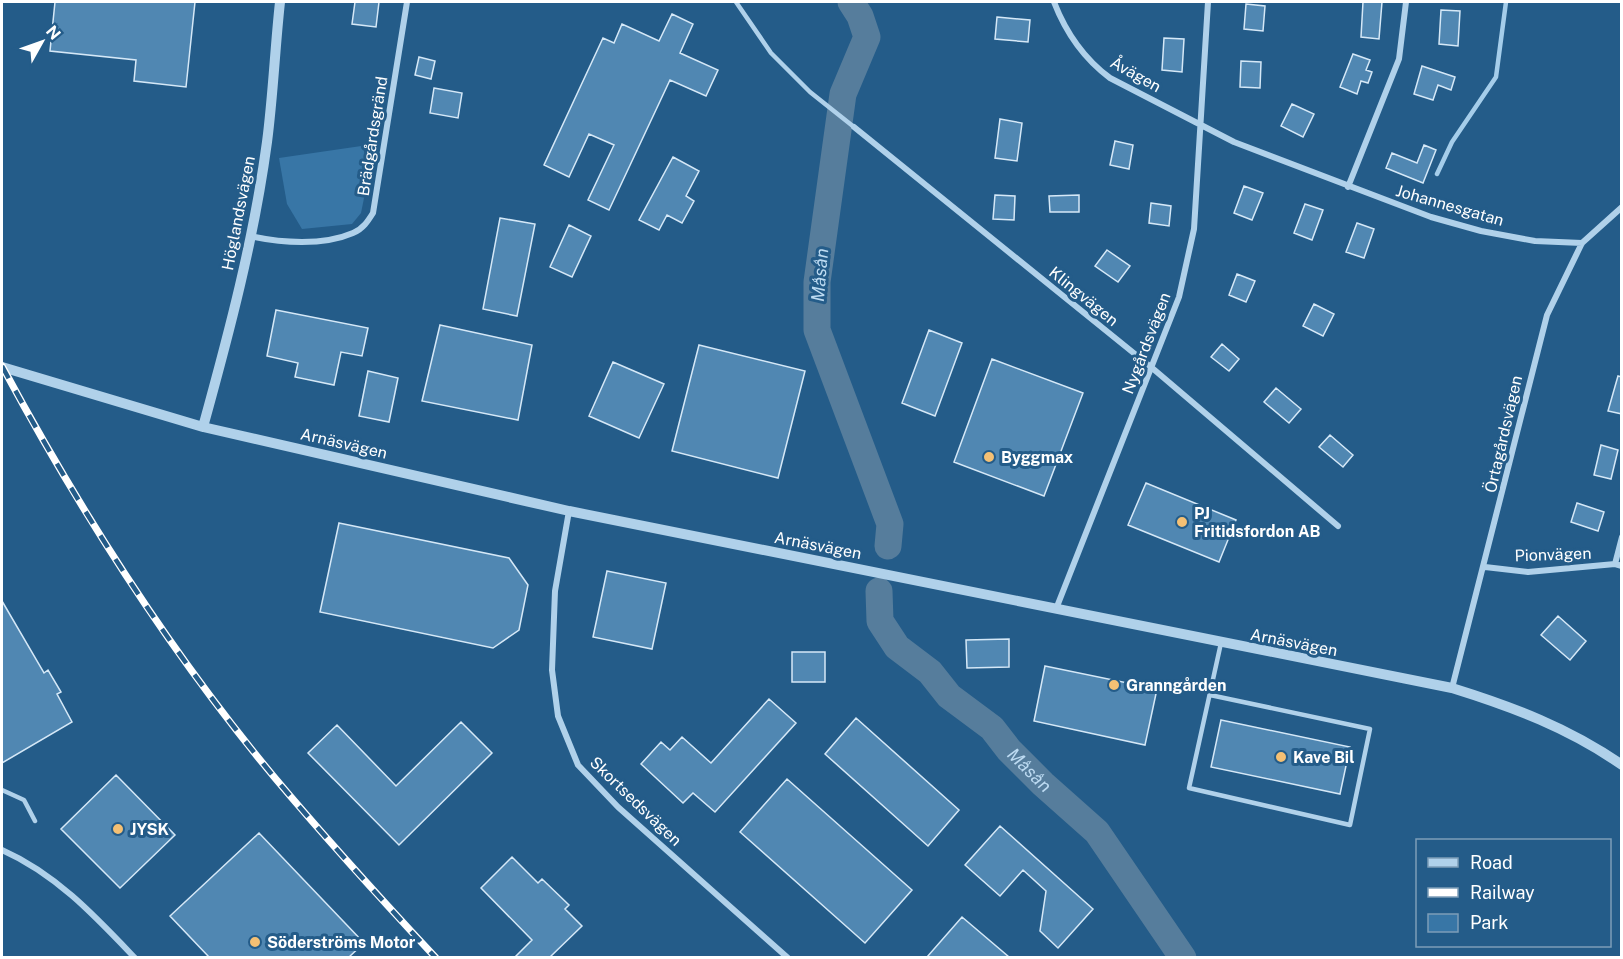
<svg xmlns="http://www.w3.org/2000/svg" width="1623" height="959" viewBox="0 0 1623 959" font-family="'Public Sans',sans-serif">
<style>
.green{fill:#3876a6}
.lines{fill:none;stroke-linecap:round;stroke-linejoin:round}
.stream{stroke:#a5cdea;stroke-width:4.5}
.river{stroke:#567d9c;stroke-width:27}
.building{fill:#5087b2;stroke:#d5e8f7;stroke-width:1.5}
.service{stroke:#b0d1ea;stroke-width:4.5}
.minor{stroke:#b0d1ea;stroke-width:6}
.tertiary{stroke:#b0d1ea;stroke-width:10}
.rail-casing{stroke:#fff;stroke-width:7}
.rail{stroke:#245c89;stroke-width:4.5;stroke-dasharray:14;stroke-linecap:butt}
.poi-dot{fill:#f4c074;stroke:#245c89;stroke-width:2}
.labels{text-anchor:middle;stroke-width:6;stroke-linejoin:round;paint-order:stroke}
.street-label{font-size:16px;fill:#fff;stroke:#245c89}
.poi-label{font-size:16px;font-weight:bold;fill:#fff;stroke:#245c89;text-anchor:start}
.water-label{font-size:18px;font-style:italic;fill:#bcdaf1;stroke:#245c89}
</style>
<rect width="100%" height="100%" fill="#245c89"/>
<path class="green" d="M 375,144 L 361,213 L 352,224 L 302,229 L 287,204 L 279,158 Z"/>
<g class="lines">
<path class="stream" d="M 1437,174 L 1452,142 L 1496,77 L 1506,2"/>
<g class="river">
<path d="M 851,2 L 860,16 L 867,37 L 843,94 L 817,282 L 817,330 L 890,524 L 888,546"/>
<path id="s1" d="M 879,591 L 880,621 L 897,647 L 930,672 L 949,696 L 992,728 L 1009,750 L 1043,784 L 1097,832 L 1183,958"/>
</g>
</g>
<path class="building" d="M 55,2 L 195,2 L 186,87 L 134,81 L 136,60 L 50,51 Z
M 355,2 L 379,2 L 376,27 L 352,24 Z
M 1363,2 L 1382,2 L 1379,39 L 1361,37 Z
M 1246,4 L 1265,6 L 1263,31 L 1244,29 Z
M 1441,10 L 1460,11 L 1458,46 L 1439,44 Z
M 672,14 L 693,24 L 680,53 L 718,70 L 706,96 L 670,80 L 609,210 L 588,200 L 614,145 L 589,134 L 569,177 L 544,165 L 603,38 L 614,43 L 622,24 L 659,41 Z
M 997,17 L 1030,20 L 1028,42 L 995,39 Z
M 1164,38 L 1184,39 L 1182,72 L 1162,70 Z
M 1353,54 L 1370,60 L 1366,70 L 1372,72 L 1368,83 L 1361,81 L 1357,94 L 1340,87 Z
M 419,57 L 435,61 L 431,79 L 415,75 Z
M 1241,61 L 1261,62 L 1260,88 L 1240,87 Z
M 1422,66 L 1455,77 L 1451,90 L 1438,85 L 1433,100 L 1414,94 Z
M 434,88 L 462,93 L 458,118 L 430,113 Z
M 1292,104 L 1314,114 L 1303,137 L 1281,126 Z
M 1000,119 L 1022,123 L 1017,161 L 995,158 Z
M 1115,141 L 1133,145 L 1129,169 L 1110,165 Z
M 1424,145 L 1436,150 L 1423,183 L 1386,168 L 1392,153 L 1417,163 Z
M 673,157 L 699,171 L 686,196 L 694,201 L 682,223 L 667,215 L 659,230 L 639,220 Z
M 1244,186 L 1263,193 L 1252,220 L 1234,213 Z
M 995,195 L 1015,196 L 1014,220 L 993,219 Z
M 1079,195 L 1079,212 L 1050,212 L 1049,196 Z
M 1151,203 L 1171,206 L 1169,226 L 1149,223 Z
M 1305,204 L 1323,210 L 1312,240 L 1294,233 Z
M 500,218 L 535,224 L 517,316 L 483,309 Z
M 1357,223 L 1374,229 L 1364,258 L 1346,252 Z
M 569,225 L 591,236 L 572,277 L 550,267 Z
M 1107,250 L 1130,266 L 1118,282 L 1095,266 Z
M 1237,274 L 1255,281 L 1246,302 L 1229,295 Z
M 1314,304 L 1334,314 L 1323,336 L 1303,326 Z
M 276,310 L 368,328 L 362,356 L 341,352 L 334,385 L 295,377 L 298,363 L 267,356 Z
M 440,325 L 532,345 L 518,420 L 422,401 Z
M 929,330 L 962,343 L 935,416 L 902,403 Z
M 1222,344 L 1239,359 L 1229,371 L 1211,357 Z
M 699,345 L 805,371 L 778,478 L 672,451 Z
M 992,359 L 1083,393 L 1044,496 L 954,462 Z
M 613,362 L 664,384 L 639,438 L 589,416 Z
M 368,371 L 398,378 L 389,422 L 359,416 Z
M 1618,376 L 1622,377 L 1622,414 L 1608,411 Z
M 1276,388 L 1301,409 L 1289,423 L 1264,402 Z
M 1330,435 L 1353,455 L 1343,467 L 1319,447 Z
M 1601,445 L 1618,450 L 1611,479 L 1594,475 Z
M 1146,483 L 1236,520 L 1219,562 L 1128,525 Z
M 1577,503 L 1604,512 L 1598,531 L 1571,522 Z
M 339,523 L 509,558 L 528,585 L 519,630 L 493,648 L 320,612 Z
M 607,571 L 666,583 L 652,649 L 593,637 Z
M 2,601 L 44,673 L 48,670 L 61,692 L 57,694 L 72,722 L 2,763 Z
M 1558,616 L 1586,641 L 1570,660 L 1541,635 Z
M 1009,639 L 1009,667 L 967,668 L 966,640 Z
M 792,652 L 825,652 L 825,682 L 792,682 Z
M 1045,666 L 1157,689 L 1145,745 L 1034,721 Z
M 769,699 L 796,723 L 715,812 L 693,793 L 683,803 L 641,764 L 661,742 L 670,750 L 682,737 L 711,763 Z
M 856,718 L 959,810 L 928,846 L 825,754 Z
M 1221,720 L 1350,747 L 1340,794 L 1211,767 Z
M 461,722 L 492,753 L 399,845 L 308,753 L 337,725 L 396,786 Z
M 116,775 L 175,835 L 120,888 L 61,829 Z
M 787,779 L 912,890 L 865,943 L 740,832 Z
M 1000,826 L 1093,909 L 1058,948 L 1040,931 L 1046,891 L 1023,870 L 1000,896 L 965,865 Z
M 259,833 L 364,943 L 349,957 L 209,957 L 170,916 Z
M 512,857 L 538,883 L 542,879 L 569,905 L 565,909 L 582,926 L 550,957 L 515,957 L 532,940 L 481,888 Z
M 962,917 L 1009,957 L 927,957 Z"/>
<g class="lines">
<path class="service" d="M 736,2 L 771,53 L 810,92 L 854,127
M 1210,695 L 1370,729 L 1350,825 L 1189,788 L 1221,643
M 2,790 L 24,800 L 35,821"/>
<path class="minor" d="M 1054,2 C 1066,33 1083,58 1110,78 L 1234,142 L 1431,217 L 1481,231 L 1535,241 L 1582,243
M 854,127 L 1151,367 L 1338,526
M 1348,187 L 1399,59 L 1406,2
M 250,236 C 281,243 323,246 353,233 C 363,229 368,221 373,213 L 407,2
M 569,511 L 555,591 L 552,670 L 558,716 L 578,765 L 618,807 L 788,958
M 1615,564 L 1622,537
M 1485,567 L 1528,572 L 1615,564 L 1622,566
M 1056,609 L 1179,297 L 1194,229 L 1208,2
M 1452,688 L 1547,315 L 1582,243 L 1622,207
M 2,850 C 56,874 95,916 135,958"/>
<path class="tertiary" d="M 2,367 L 203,427 L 569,511 L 1452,688 C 1513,707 1569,728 1622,765
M 203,427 C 229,333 254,239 267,142 C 273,96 275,48 280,2"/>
<g class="rail-casing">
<path id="rail" d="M 2,366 C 80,511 170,652 275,778 C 327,840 381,899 436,958"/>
</g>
<use href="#rail" class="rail"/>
</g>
<g class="poi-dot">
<circle cx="989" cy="457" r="6"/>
<circle cx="1182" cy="522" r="6"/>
<circle cx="1114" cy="685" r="6"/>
<circle cx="1281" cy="757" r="6"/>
<circle cx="118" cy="829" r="6"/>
<circle cx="255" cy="942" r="6"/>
</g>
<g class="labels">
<g class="street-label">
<text transform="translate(1136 74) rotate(29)" y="6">Åvägen</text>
<text transform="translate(372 136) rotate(-81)" y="6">Brädgårdsgränd</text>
<text transform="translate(1450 205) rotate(16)" y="6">Johannesgatan</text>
<text transform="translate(238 213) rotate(-79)" y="6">Höglandsvägen</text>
<text transform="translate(1084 296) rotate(39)" y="6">Klingvägen</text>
<text transform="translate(1146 343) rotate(-69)" y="6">Nygårdsvägen</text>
<text transform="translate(1503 434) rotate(-77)" y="6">Örtagårdsvägen</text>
<text transform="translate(344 443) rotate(13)" y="6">Arnäsvägen</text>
<text transform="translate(818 545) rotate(11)" y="6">Arnäsvägen</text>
<text transform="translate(1553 554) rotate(-2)" y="6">Pionvägen</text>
<text transform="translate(1294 642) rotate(11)" y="6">Arnäsvägen</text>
<text transform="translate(636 801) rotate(44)" y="6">Skortsedsvägen</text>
</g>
<g class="poi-label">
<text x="1001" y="463">Byggmax</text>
<text x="1194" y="519">PJ<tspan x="1194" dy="18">Fritidsfordon AB</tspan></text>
<text x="1126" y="691">Granngården</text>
<text x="1293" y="763">Kave Bil</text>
<text x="130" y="835">JYSK</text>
<text x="267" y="948">Söderströms Motor</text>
</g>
<g class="water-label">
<text transform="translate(820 275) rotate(-85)" y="6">Måsån</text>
<text dy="6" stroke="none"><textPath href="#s1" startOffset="243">Måsån</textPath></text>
</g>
</g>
<rect width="1623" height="959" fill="none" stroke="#ffffff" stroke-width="6"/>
<rect x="1416" y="839" width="195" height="108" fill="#245c89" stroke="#7c9db8" stroke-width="1.5"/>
<rect x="1428" y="858" width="30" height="9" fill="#b0d1ea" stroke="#7c9db8" stroke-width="1.5"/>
<text x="1470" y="869" font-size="18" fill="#ffffff">Road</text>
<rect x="1428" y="888" width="30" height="9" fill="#ffffff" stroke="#7c9db8" stroke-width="1.5"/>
<text x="1470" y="899" font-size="18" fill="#ffffff">Railway</text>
<rect x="1428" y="914" width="30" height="18" fill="#3876a6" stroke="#7c9db8" stroke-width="1.5"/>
<text x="1470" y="929" font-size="18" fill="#ffffff">Park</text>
<g transform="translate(42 42) rotate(50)" stroke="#245c89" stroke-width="4.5" paint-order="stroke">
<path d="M0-4.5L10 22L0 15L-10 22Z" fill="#ffffff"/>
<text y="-9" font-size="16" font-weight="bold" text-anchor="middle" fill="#ffffff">N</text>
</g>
</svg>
